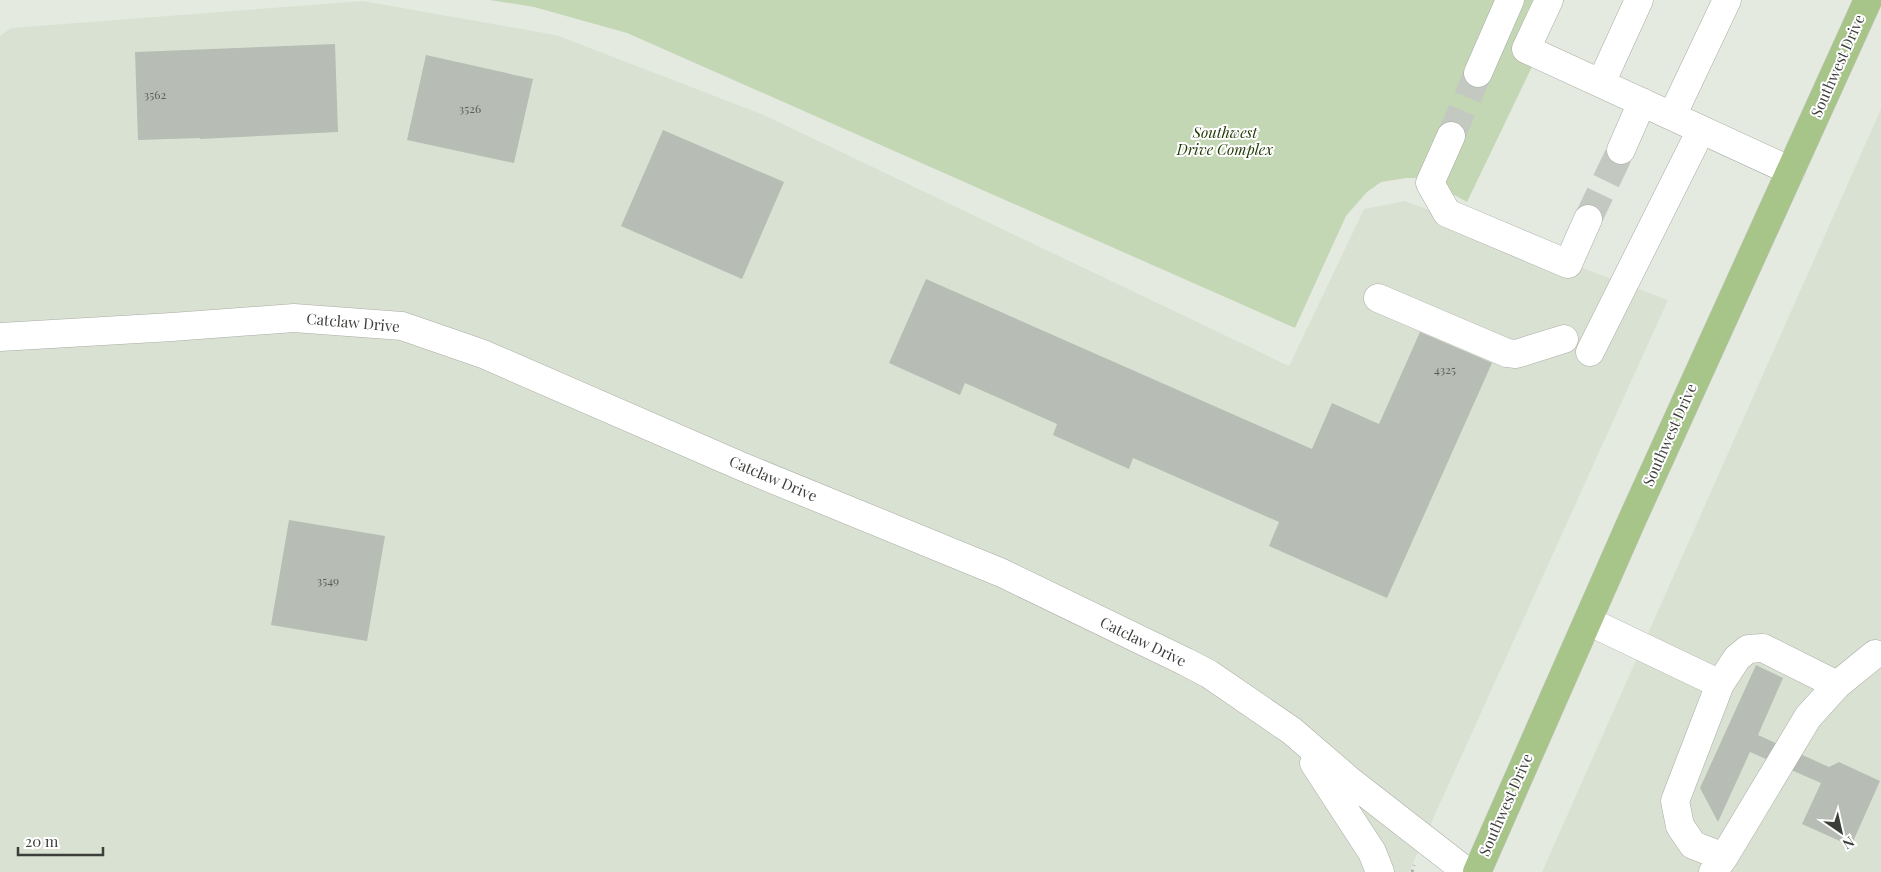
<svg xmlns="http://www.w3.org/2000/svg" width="1881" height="872" viewBox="0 0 1881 872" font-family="'Playfair Display',serif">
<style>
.built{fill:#d9e2d2}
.green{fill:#c4d7b5}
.building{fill:#b7bcb4}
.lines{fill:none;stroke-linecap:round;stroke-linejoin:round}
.minor-tunnel{stroke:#c3c8c0;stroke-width:28;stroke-dasharray:28 14;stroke-linecap:butt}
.minor-casing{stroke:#a8aca4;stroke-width:29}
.major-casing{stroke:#c8c9c8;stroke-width:29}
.path{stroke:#acafa8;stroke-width:3;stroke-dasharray:2.5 4;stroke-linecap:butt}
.minor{stroke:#fff;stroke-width:28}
.major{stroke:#a7c489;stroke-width:28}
.labels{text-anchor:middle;stroke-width:4;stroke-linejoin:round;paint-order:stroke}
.number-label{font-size:12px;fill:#5b5e58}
.street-label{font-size:15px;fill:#3c3e3a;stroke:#fff}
.park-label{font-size:15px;font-style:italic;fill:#233a05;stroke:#fff}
</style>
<rect width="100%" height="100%" fill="#e5eae1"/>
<path class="built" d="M 363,1 L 556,35 L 764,115 L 1289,366 L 1364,209 L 1405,201 L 1668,300 L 1409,872 L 0,872 L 0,36 L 11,28 Z
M 1881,109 L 1881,872 L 1542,872 Z"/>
<path class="green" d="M 490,0 L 1564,0 L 1467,202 L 1423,178 L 1406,178 L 1381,182 L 1367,192 L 1346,216 L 1295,328 L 627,33 L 534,7 Z"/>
<path class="building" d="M 335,44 L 338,132 L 200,139 L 200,138 L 138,140 L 135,52 Z
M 426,55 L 533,79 L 514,163 L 407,140 Z
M 663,130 L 784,182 L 742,279 L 621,226 Z
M 926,279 L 1312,449 L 1332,403 L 1379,424 L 1420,332 L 1492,363 L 1387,598 L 1269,546 L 1279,522 L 1133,458 L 1129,469 L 1053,435 L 1057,424 L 965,383 L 960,395 L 889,363 Z
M 289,520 L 385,536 L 367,641 L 271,625 Z
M 1756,665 L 1783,678 L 1758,735 L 1829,767 L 1839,762 L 1880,781 L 1851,846 L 1802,824 L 1821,783 L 1750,752 L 1718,822 L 1700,788 Z"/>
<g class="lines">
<path class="minor-tunnel" d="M 1451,136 L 1478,73
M 1588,219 L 1621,150"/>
<g class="minor-casing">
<path id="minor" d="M 1549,0 L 1526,49 L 1791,171
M 1478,73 L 1510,0
M 1601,83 L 1639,0
M 1672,116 L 1727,0
M 1451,136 L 1430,183 L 1447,213 L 1568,264 L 1588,219
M 1621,150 L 1642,102
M 1378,298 L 1507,353 L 1516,354 L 1564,339
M 0,337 L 172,327 L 294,318 L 402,326 L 483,354 L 743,467 L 1002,573 L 1186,662 L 1209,674 L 1292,731 L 1350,781 L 1467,872
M 1590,352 L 1701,130
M 1588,621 L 1720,684 L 1675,801 L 1680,826 L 1693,845 L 1724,857 L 1713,872
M 1720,684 L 1737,658 L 1748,649 L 1763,648 L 1837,685
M 1314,763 L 1372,852 L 1380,872
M 1724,857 L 1808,717 L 1837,685 L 1875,654"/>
</g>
<g class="major-casing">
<path id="major" d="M 1477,872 L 1632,520 L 1868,0"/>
</g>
<path class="path" d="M 1412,872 L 1414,865"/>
<use href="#minor" class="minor"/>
<use href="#major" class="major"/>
</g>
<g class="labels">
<g class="number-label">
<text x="155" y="99">3562</text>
<text x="470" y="113">3526</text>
<text x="1445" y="374">4325</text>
<text x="328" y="585">3549</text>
</g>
<g class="street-label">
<text transform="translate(1838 66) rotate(-66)" y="5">Southwest Drive</text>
<text transform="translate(353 323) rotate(5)" y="5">Catclaw Drive</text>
<text transform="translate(1670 435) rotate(-66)" y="5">Southwest Drive</text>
<text transform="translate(773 479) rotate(23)" y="5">Catclaw Drive</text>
<text transform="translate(1143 642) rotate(26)" y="5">Catclaw Drive</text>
<text transform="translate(1506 805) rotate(-66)" y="5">Southwest Drive</text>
</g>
<g class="park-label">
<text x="1225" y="138">Southwest<tspan x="1225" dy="17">Drive Complex</tspan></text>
</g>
</g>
<g transform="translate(1841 832) rotate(146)" stroke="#ffffff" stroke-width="4" paint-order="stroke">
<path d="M0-4L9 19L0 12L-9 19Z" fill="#3c3e3a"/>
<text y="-8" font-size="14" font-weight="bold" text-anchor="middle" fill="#3c3e3a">N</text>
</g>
<path d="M18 847v8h85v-8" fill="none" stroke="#3c3e3a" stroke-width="2.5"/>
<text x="25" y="847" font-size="15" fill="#3c3e3a" stroke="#ffffff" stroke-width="4" paint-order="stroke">20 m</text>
</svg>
